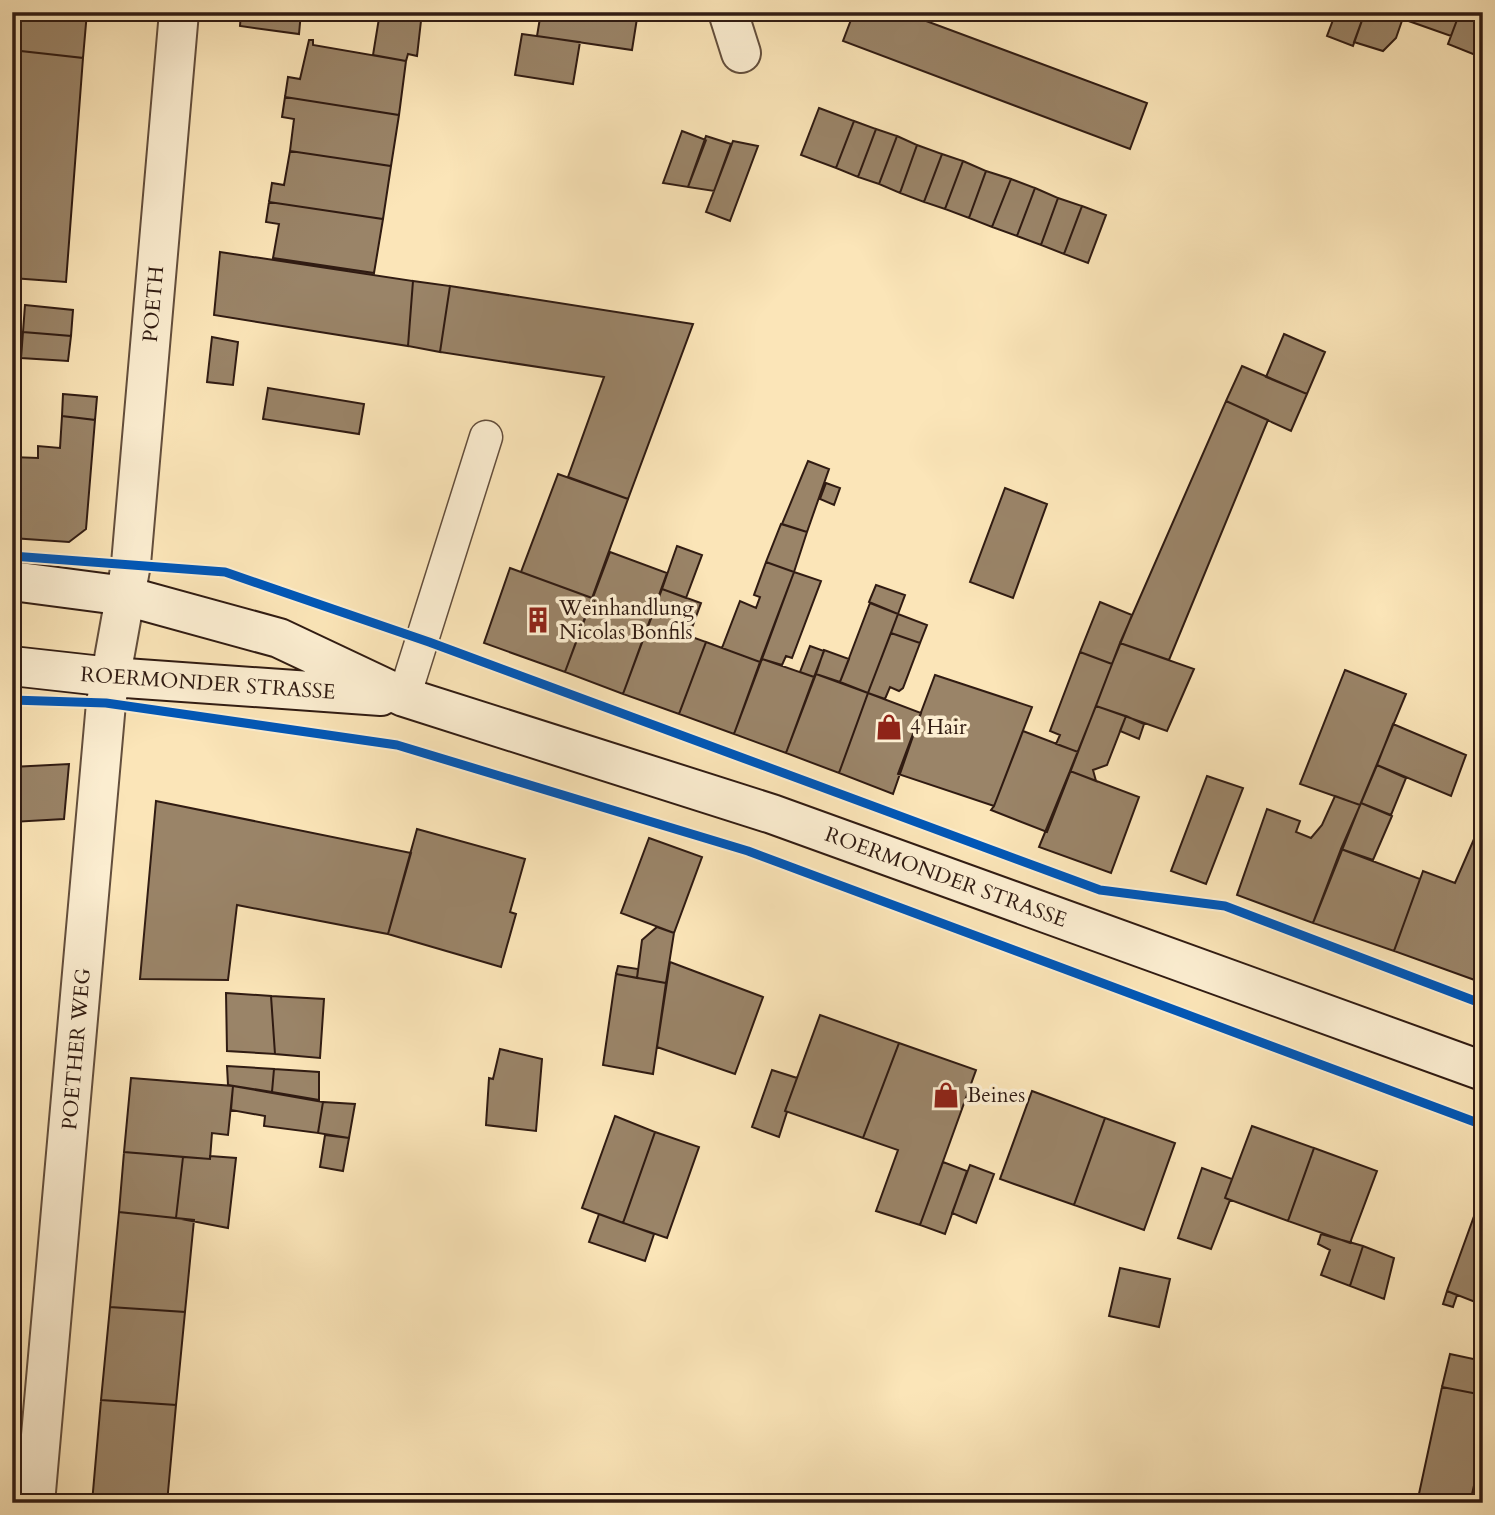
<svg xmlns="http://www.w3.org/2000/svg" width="1495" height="1515" viewBox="0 0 1495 1515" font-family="Cardo,serif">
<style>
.building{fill:#9a8468;stroke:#301b12;stroke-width:2}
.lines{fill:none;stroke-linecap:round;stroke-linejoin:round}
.service-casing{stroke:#634e3c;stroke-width:35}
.minor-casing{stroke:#634e3c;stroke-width:42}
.secondary-casing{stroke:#301b12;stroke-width:42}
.service{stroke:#fceed1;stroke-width:32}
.minor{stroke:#fceed1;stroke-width:38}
.secondary{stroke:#fceed1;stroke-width:38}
.cycleway-casing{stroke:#fceed1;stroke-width:13}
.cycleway{stroke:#0057b8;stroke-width:9}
.labels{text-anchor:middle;stroke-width:7;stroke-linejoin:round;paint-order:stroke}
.street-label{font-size:21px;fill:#301b12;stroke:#fceed1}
.poi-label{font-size:21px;fill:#301b12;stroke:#fceed1;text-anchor:start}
</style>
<rect width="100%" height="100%" fill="#fbe5b8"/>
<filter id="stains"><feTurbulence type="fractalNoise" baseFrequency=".00286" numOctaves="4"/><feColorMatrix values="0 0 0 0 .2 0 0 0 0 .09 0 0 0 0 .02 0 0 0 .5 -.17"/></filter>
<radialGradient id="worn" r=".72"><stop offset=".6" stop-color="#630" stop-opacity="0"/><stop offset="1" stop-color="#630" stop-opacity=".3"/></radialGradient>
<path class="building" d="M 12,12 L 87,12 L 83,58 L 12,50 Z
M 241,12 L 301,12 L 299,34 L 240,26 Z
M 380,12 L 422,12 L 417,56 L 408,54 L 406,61 L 373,55 Z
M 541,12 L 638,12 L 632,50 L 537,36 Z
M 854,12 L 902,12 L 1147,103 L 1130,149 L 843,41 Z
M 1336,12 L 1365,12 L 1353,46 L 1327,36 Z
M 1365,12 L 1405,12 L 1396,38 L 1383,51 L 1354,42 Z
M 1405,12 L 1460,12 L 1451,36 L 1403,19 Z
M 1460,12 L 1483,12 L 1483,58 L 1448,44 Z
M 522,34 L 580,42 L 573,84 L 515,75 Z
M 309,40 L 313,40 L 313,45 L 406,61 L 399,115 L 285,97 L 288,77 L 300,79 Z
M 12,50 L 83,58 L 66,282 L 12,278 Z
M 285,97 L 399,115 L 391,166 L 290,151 L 294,119 L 282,117 Z
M 819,108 L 854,121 L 836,168 L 801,155 Z
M 854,121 L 876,129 L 858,177 L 836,168 Z
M 876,129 L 897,136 L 879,184 L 858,177 Z
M 682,131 L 706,140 L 688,187 L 663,183 Z
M 706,136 L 731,144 L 714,191 L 688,187 Z
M 897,136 L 917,145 L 900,193 L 879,184 Z
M 733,141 L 758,146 L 730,221 L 706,212 Z
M 917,145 L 942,154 L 924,202 L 900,193 Z
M 290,151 L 391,166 L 383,219 L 269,202 L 272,183 L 284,185 Z
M 942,154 L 963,161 L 945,209 L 924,202 Z
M 963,161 L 986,171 L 969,218 L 945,209 Z
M 986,171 L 1011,179 L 992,227 L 969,218 Z
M 1011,179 L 1035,188 L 1017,236 L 992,227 Z
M 1035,188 L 1058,198 L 1041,245 L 1017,236 Z
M 1058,198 L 1082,206 L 1064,254 L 1041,245 Z
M 269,202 L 383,219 L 374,273 L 273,258 L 279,224 L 266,222 Z
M 1082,206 L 1106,215 L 1088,263 L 1064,254 Z
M 220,252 L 413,281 L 408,346 L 214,315 Z
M 413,281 L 450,286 L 440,352 L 408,346 Z
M 450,286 L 693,324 L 628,499 L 568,477 L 604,377 L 440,352 Z
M 25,305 L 73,310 L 71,336 L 23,332 Z
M 23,332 L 71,336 L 68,361 L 21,358 Z
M 1284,334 L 1325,352 L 1307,394 L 1266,377 Z
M 212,337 L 238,342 L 233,385 L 207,382 Z
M 1242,366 L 1307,394 L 1291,431 L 1226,401 Z
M 268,388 L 364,404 L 359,434 L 263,419 Z
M 63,394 L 97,397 L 95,420 L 62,416 Z
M 1226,401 L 1268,420 L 1169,660 L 1120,643 Z
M 62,416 L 95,420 L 86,529 L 69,542 L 12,538 L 12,457 L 38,458 L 38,446 L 60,448 Z
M 808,461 L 829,469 L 807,532 L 782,524 Z
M 558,474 L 628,499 L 592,598 L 521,572 Z
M 826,483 L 840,488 L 834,505 L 820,499 Z
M 1005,488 L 1047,504 L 1013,598 L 970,582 Z
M 781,524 L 807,532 L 794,572 L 766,562 Z
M 677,546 L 702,555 L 686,598 L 662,589 Z
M 610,552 L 667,573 L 623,694 L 565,672 Z
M 766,562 L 794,572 L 760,662 L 722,648 L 740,601 L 756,608 L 760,597 L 754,595 Z
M 510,568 L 592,598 L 565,672 L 484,643 Z
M 794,572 L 821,581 L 792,658 L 786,656 L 782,665 L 762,659 Z
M 876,585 L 905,595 L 898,614 L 869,602 Z
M 662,589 L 701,603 L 689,636 L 706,642 L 679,714 L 623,694 Z
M 1100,602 L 1132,615 L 1112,664 L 1080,652 Z
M 870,603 L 898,614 L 868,693 L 840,682 Z
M 898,614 L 927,625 L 920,643 L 891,633 Z
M 891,633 L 920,643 L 903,688 L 899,691 L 890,687 L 885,699 L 868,693 Z
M 706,642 L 760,662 L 734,734 L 679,714 Z
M 1120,643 L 1194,669 L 1167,731 L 1096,706 Z
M 810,646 L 824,651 L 814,677 L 800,672 Z
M 824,650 L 849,659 L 840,682 L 816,674 Z
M 1080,652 L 1112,664 L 1078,752 L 1056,744 L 1060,735 L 1050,731 Z
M 762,659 L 814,677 L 786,753 L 734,734 Z
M 1345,670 L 1406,694 L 1360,805 L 1300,784 Z
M 816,674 L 868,693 L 839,773 L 786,753 Z
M 935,675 L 1032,707 L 994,806 L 898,774 Z
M 868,693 L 921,713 L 893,794 L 839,773 Z
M 1096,706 L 1126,716 L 1107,765 L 1093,770 L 1096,781 L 1070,771 Z
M 1126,716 L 1144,724 L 1139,739 L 1120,731 Z
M 1393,724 L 1466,755 L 1451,796 L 1377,765 Z
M 1023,731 L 1078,752 L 1047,832 L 991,810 L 994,806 Z
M 69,764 L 64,819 L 12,822 L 12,767 Z
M 1377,765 L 1406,778 L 1391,815 L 1361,803 Z
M 1070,771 L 1139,797 L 1111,873 L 1039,847 Z
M 1207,776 L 1243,788 L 1206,884 L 1171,871 Z
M 1335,796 L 1360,805 L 1313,923 L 1237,895 L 1267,809 L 1300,821 L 1296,832 L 1311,838 L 1322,825 Z
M 156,801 L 411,853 L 388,934 L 237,905 L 228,980 L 140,979 Z
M 1361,803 L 1392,816 L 1373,860 L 1341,849 Z
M 417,829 L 525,859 L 510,912 L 516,914 L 501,967 L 388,934 Z
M 649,838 L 702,857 L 674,933 L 621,913 Z
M 1474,839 L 1483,842 L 1483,983 L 1394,951 L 1423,871 L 1455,883 Z
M 1341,849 L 1420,879 L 1394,951 L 1313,923 Z
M 657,927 L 674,933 L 666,983 L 637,978 L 642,940 Z
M 670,962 L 763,997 L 735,1074 L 657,1047 Z
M 618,966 L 638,969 L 637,978 L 616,974 Z
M 616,974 L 666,983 L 653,1074 L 603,1065 Z
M 226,993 L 271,996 L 275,1054 L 227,1051 Z
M 271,996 L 324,999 L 320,1058 L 275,1054 Z
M 820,1015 L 899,1043 L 863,1138 L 785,1111 Z
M 899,1043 L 976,1070 L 920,1225 L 876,1211 L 898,1150 L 863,1138 Z
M 500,1049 L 542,1059 L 536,1131 L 486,1125 L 489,1078 L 493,1079 Z
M 227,1066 L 274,1069 L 272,1092 L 228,1085 Z
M 274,1069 L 319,1072 L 319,1100 L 272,1092 Z
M 772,1070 L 797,1078 L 785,1111 L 787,1112 L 779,1137 L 752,1127 Z
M 131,1078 L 233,1086 L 228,1135 L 212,1133 L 210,1159 L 124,1152 Z
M 233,1086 L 323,1102 L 318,1133 L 264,1126 L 265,1116 L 231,1110 Z
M 1032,1091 L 1105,1118 L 1074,1205 L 1000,1179 Z
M 323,1102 L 355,1104 L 349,1138 L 318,1133 Z
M 615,1116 L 655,1132 L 623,1223 L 582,1208 Z
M 1105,1118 L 1175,1143 L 1144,1230 L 1074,1205 Z
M 1252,1126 L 1314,1148 L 1288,1221 L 1225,1198 Z
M 655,1132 L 699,1147 L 667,1238 L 623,1223 Z
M 325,1135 L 349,1138 L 343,1171 L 320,1167 Z
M 1314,1148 L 1377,1171 L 1350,1243 L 1288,1221 Z
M 124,1152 L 183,1157 L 176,1218 L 119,1212 Z
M 210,1156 L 236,1158 L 228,1228 L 176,1218 L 183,1157 L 210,1159 Z
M 943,1162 L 967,1171 L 945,1234 L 920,1225 Z
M 970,1165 L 994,1174 L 976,1223 L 952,1213 Z
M 1202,1168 L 1232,1179 L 1225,1198 L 1230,1200 L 1211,1249 L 1178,1238 Z
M 1477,1208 L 1483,1210 L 1483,1305 L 1447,1291 Z
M 119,1212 L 194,1220 L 185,1312 L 110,1307 Z
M 599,1214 L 654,1234 L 645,1261 L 589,1242 Z
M 1321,1234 L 1363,1246 L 1350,1286 L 1321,1275 L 1330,1250 L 1318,1244 Z
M 1363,1246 L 1394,1258 L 1384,1299 L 1350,1286 Z
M 1120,1268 L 1170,1279 L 1159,1327 L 1109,1316 Z
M 1447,1291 L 1457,1295 L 1453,1307 L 1443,1304 Z
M 12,1296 L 15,1296 L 15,1348 L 12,1348 Z
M 110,1307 L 185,1312 L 176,1405 L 101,1400 Z
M 1450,1354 L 1483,1361 L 1483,1395 L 1442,1387 Z
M 1442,1387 L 1483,1395 L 1483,1446 L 1470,1503 L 1417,1503 Z
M 101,1400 L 176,1405 L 167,1503 L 92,1503 Z"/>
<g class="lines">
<g class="service-casing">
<path id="service" d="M 404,697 L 486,437"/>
</g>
<g class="minor-casing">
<path id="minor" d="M 728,12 L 741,53
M 35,1503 L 106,703 L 131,564 L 179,12"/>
</g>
<g class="secondary-casing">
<path id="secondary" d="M 12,581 L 126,596 L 279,638 L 404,697 L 772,814 L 1483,1071
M 12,666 L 111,677 L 381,696"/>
</g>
<use href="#service" class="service"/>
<use href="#minor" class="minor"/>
<use href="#secondary" class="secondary"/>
<g class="cycleway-casing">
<path id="cycleway" d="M 12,556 L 225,572 L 429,642 L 1100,890 L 1225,906 L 1483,1004
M 12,700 L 106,703 L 397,745 L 748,851 L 1483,1125"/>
</g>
<use href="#cycleway" class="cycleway"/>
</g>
<defs>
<g id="building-bare" transform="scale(2.1)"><path d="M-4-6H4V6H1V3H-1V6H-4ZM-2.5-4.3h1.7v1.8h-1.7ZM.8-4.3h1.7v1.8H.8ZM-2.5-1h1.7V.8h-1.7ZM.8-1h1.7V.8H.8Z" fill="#8f2418" stroke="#fceed1" stroke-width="2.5" paint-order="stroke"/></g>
<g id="shop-bare" transform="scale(2.1)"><path d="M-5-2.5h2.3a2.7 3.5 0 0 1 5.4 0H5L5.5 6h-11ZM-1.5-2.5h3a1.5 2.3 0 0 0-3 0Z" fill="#8f2418" stroke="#fceed1" stroke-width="2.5" paint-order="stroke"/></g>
</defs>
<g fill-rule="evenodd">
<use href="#building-bare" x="538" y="620"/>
<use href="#shop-bare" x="889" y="727"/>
<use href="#shop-bare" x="946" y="1095"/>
</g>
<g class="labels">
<g class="street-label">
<text transform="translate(153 304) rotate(-85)" y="7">POETH</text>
<text transform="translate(208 683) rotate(4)" y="7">ROERMONDER STRASSE</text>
<text transform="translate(946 877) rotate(20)" y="7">ROERMONDER STRASSE</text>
<text transform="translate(76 1049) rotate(-85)" y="7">POETHER WEG</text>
</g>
<g class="poi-label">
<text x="559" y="615">Weinhandlung<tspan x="559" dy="24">Nicolas Bonfils</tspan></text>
<text x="910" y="734">4 Hair</text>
<text x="967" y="1102">Beines</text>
</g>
</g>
<rect width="1495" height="1515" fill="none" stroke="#fbe5b8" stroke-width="42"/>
<rect x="14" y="14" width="1467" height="1487" fill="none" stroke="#301b12" stroke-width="3.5"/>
<rect x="21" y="21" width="1453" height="1473" fill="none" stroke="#301b12" stroke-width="2"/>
<rect width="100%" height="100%" filter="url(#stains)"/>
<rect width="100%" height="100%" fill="url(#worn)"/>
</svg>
